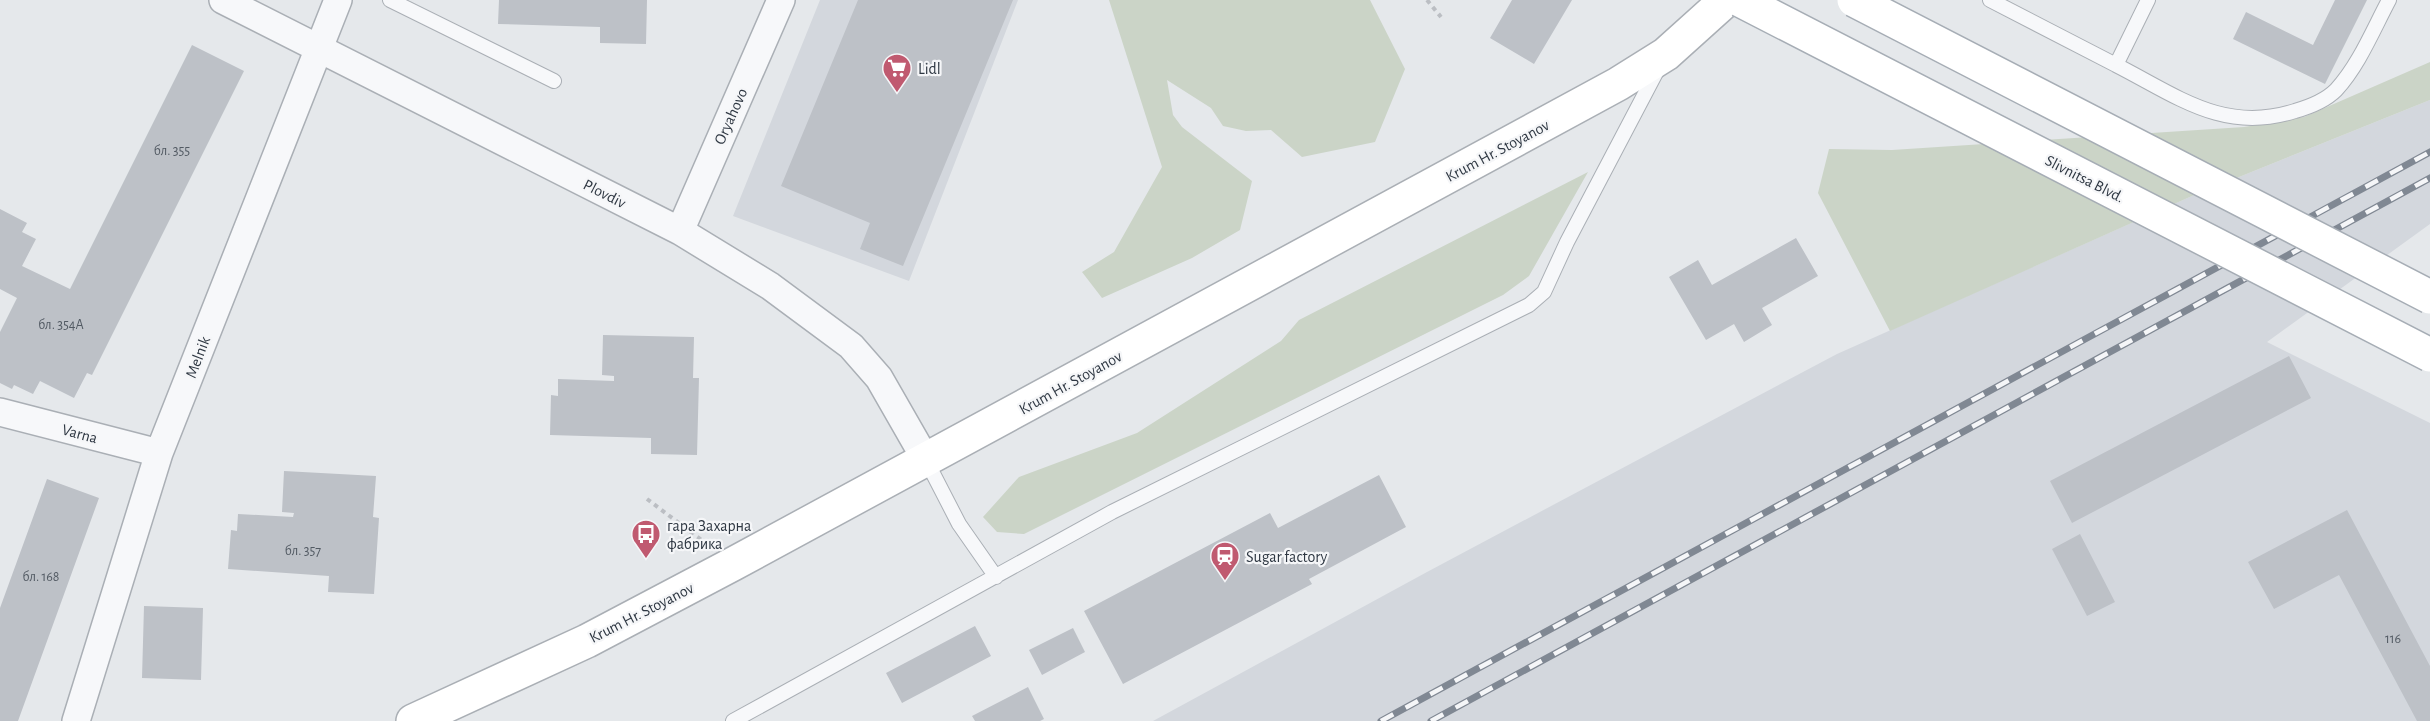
<svg xmlns="http://www.w3.org/2000/svg" width="2430" height="721" viewBox="0 0 2430 721" font-family="'Alegreya Sans',sans-serif">
<style>
.built{fill:#d3d7dd}
.green{fill:#cbd4c7}
.building{fill:#bdc1c7}
.lines{fill:none;stroke-linecap:round;stroke-linejoin:round}
.lane-casing{stroke:#aaafb5;stroke-width:16}
.street-casing{stroke:#aaafb5;stroke-width:30}
.secondary-casing{stroke:#aaafb5;stroke-width:36}
.path{stroke:#bbbec3;stroke-width:4;stroke-dasharray:4.5 4.5;stroke-linecap:butt}
.lane{stroke:#f7f8fa;stroke-width:14}
.street{stroke:#f7f8fa;stroke-width:27}
.secondary{stroke:#fff;stroke-width:33}
.rail-casing{stroke:#808893;stroke-width:7}
.rail{stroke:#f5f6f8;stroke-width:4.5;stroke-dasharray:14;stroke-linecap:butt}
.primary-bridge-casing{stroke:#a6adb5;stroke-width:36;stroke-linecap:butt}
.primary-bridge{stroke:#fff;stroke-width:33}
.labels{text-anchor:middle;stroke-width:4.5;stroke-linejoin:round;paint-order:stroke}
.number-label{font-size:14px;fill:#525a63}
.poi-label{font-size:16px;fill:#2e3742;stroke:#f5f6f8;text-anchor:start}
.street-label{font-size:16px;fill:#2e3742;stroke:#f5f6f8}
</style>
<rect width="100%" height="100%" fill="#e5e8eb"/>
<path class="built" d="M 820,0 L 1018,0 L 909,281 L 733,216 Z
M 2430,100 L 2430,224 L 2267,342 L 2430,423 L 2430,721 L 1153,721 L 1427,572 L 1837,354 L 2192,196 Z"/>
<path class="green" d="M 1109,0 L 1370,0 L 1405,69 L 1375,142 L 1302,157 L 1271,130 L 1246,131 L 1223,126 L 1211,108 L 1167,80 L 1173,115 L 1182,127 L 1252,181 L 1240,230 L 1192,258 L 1102,298 L 1082,272 L 1114,252 L 1162,167 Z
M 2430,62 L 2430,100 L 2192,196 L 1890,331 L 1818,193 L 1829,149 L 1892,150 L 2244,127 L 2304,117 Z
M 1588,172 L 1529,276 L 1503,295 L 1024,534 L 997,532 L 983,517 L 1019,477 L 1137,433 L 1281,341 L 1299,320 Z"/>
<path class="building" d="M 499,0 L 647,0 L 646,44 L 600,43 L 600,27 L 498,24 Z
M 858,0 L 1013,0 L 903,266 L 860,249 L 870,223 L 781,186 Z
M 1512,0 L 1572,0 L 1534,64 L 1490,38 Z
M 2335,0 L 2367,0 L 2325,84 L 2233,39 L 2246,12 L 2313,45 Z
M 192,45 L 244,71 L 92,375 L 87,373 L 74,398 L 40,381 L 33,394 L 14,385 L 12,389 L 0,383 L 0,332 L 17,298 L 0,289 L 0,209 L 27,223 L 22,232 L 36,239 L 22,266 L 70,289 Z
M 1796,238 L 1818,276 L 1762,308 L 1772,325 L 1744,342 L 1734,324 L 1706,340 L 1669,277 L 1698,260 L 1712,285 Z
M 603,335 L 694,337 L 693,378 L 699,378 L 697,455 L 651,454 L 651,438 L 550,435 L 551,395 L 558,396 L 558,379 L 614,381 L 614,376 L 602,375 Z
M 2289,356 L 2311,398 L 2072,523 L 2050,481 Z
M 284,471 L 376,476 L 373,517 L 379,518 L 374,594 L 328,592 L 329,576 L 228,569 L 231,530 L 237,531 L 238,514 L 293,517 L 294,513 L 282,512 Z
M 1379,475 L 1406,527 L 1309,579 L 1312,584 L 1123,684 L 1084,611 L 1270,513 L 1278,528 Z
M 47,479 L 99,498 L 18,721 L 0,721 L 0,608 Z
M 2347,510 L 2430,666 L 2430,721 L 2417,721 L 2339,575 L 2274,609 L 2248,562 Z
M 2080,534 L 2115,602 L 2087,616 L 2052,549 Z
M 144,606 L 203,608 L 201,680 L 142,678 Z
M 975,626 L 991,656 L 902,703 L 886,673 Z
M 1073,628 L 1085,652 L 1042,675 L 1029,650 Z
M 1028,687 L 1044,719 L 1040,721 L 975,721 L 972,716 Z"/>
<g class="lines">
<g class="lane-casing">
<path id="lane" d="M 390,0 L 554,81
M 1990,0 L 2116,65 L 2148,0
M 2116,65 C 2177,96 2224,134 2295,111 C 2309,107 2325,101 2336,90 C 2359,65 2373,30 2389,0
M 926,460 L 959,524 L 996,577
M 733,721 L 1112,512 L 1529,305 L 1544,292 L 1567,242 L 1659,67"/>
</g>
<g class="street-casing">
<path id="street" d="M 223,0 L 680,231 L 770,286 L 851,346 L 879,378 L 926,460
M 680,231 L 781,0
M 0,412 L 159,453
M 76,721 L 159,453 L 338,0"/>
</g>
<g class="secondary-casing">
<path id="secondary" d="M 413,721 L 587,641 L 733,564 L 1618,84 L 1666,54 L 1726,0"/>
</g>
<path class="path" d="M 1427,0 L 1441,17
M 647,499 L 704,542"/>
<use href="#lane" class="lane"/>
<use href="#street" class="street"/>
<use href="#secondary" class="secondary"/>
<g class="rail-casing">
<path id="rail" d="M 1381,721 L 2430,152
M 1431,721 L 2430,178"/>
</g>
<use href="#rail" class="rail"/>
<g class="primary-bridge-casing">
<path id="primary-bridge" d="M 1740,0 L 2430,355
M 1854,0 L 2430,297"/>
</g>
<use href="#primary-bridge" class="primary-bridge"/>
</g>
<defs>
<g id="supermarket-pin" transform="scale(1.5)"><path d="M0 17L-7.5 6A9.5 9.5 0 1 1 7.5 6Z" fill="#c05a70" stroke="#f5f6f8"/><path d="M-6-5.5h2.5l.6 2H6L4.5 2H-2.5L-4.4-4H-6ZM-1.5 3.2a1.3 1.3 0 1 0 .1 0ZM3 3.2a1.3 1.3 0 1 0 .1 0Z" fill="#fff"/></g>
<g id="bus-pin" transform="scale(1.5)"><path d="M0 17L-7.5 6A9.5 9.5 0 1 1 7.5 6Z" fill="#c05a70" stroke="#f5f6f8"/><path d="M-5-6H5V4H4V6H2V4H-2V6H-4V4H-5ZM-3.5-4V0h7V-4ZM-3.5 1.2v1.5H-2V1.2ZM2 1.2v1.5H3.5V1.2Z" fill="#fff"/></g>
<g id="station-pin" transform="scale(1.5)"><path d="M0 17L-7.5 6A9.5 9.5 0 1 1 7.5 6Z" fill="#c05a70" stroke="#f5f6f8"/><path d="M-3-6H3Q5-6 5-4V2Q5 4 3 4L4.5 6H3L1.5 4h-3L-3 6H-4.5L-3 4Q-5 4-5 2V-4Q-5-6-3-6ZM-3.5-4v3h7v-3ZM-3.5 1v1.5H-2V1ZM2 1v1.5H3.5V1Z" fill="#fff"/></g>
</defs>
<g fill-rule="evenodd">
<use href="#supermarket-pin" x="897" y="68"/>
<use href="#bus-pin" x="646" y="534"/>
<use href="#station-pin" x="1225" y="556"/>
</g>
<g class="labels">
<g class="number-label">
<text x="172" y="155">бл. 355</text>
<text x="61" y="329">бл. 354А</text>
<text x="303" y="555">бл. 357</text>
<text x="41" y="581">бл. 168</text>
<text x="2393" y="643">116</text>
</g>
<g class="poi-label">
<text x="918" y="74">Lidl</text>
<text x="667" y="531">гара Захарна<tspan x="667" dy="18">фабрика</tspan></text>
<text x="1246" y="562">Sugar factory</text>
</g>
<g class="street-label">
<text transform="translate(730 116) rotate(-66)" y="6">Oryahovo</text>
<text transform="translate(1497 150) rotate(-28)" y="6">Krum Hr. Stoyanov</text>
<text transform="translate(2085 178) rotate(27)" y="6">Slivnitsa Blvd.</text>
<text transform="translate(605 193) rotate(27)" y="6">Plovdiv</text>
<text transform="translate(197 357) rotate(-69)" y="6">Melnik</text>
<text transform="translate(1070 382) rotate(-29)" y="6">Krum Hr. Stoyanov</text>
<text transform="translate(80 433) rotate(15)" y="6">Varna</text>
<text transform="translate(641 612) rotate(-27)" y="6">Krum Hr. Stoyanov</text>
</g>
</g>
</svg>
